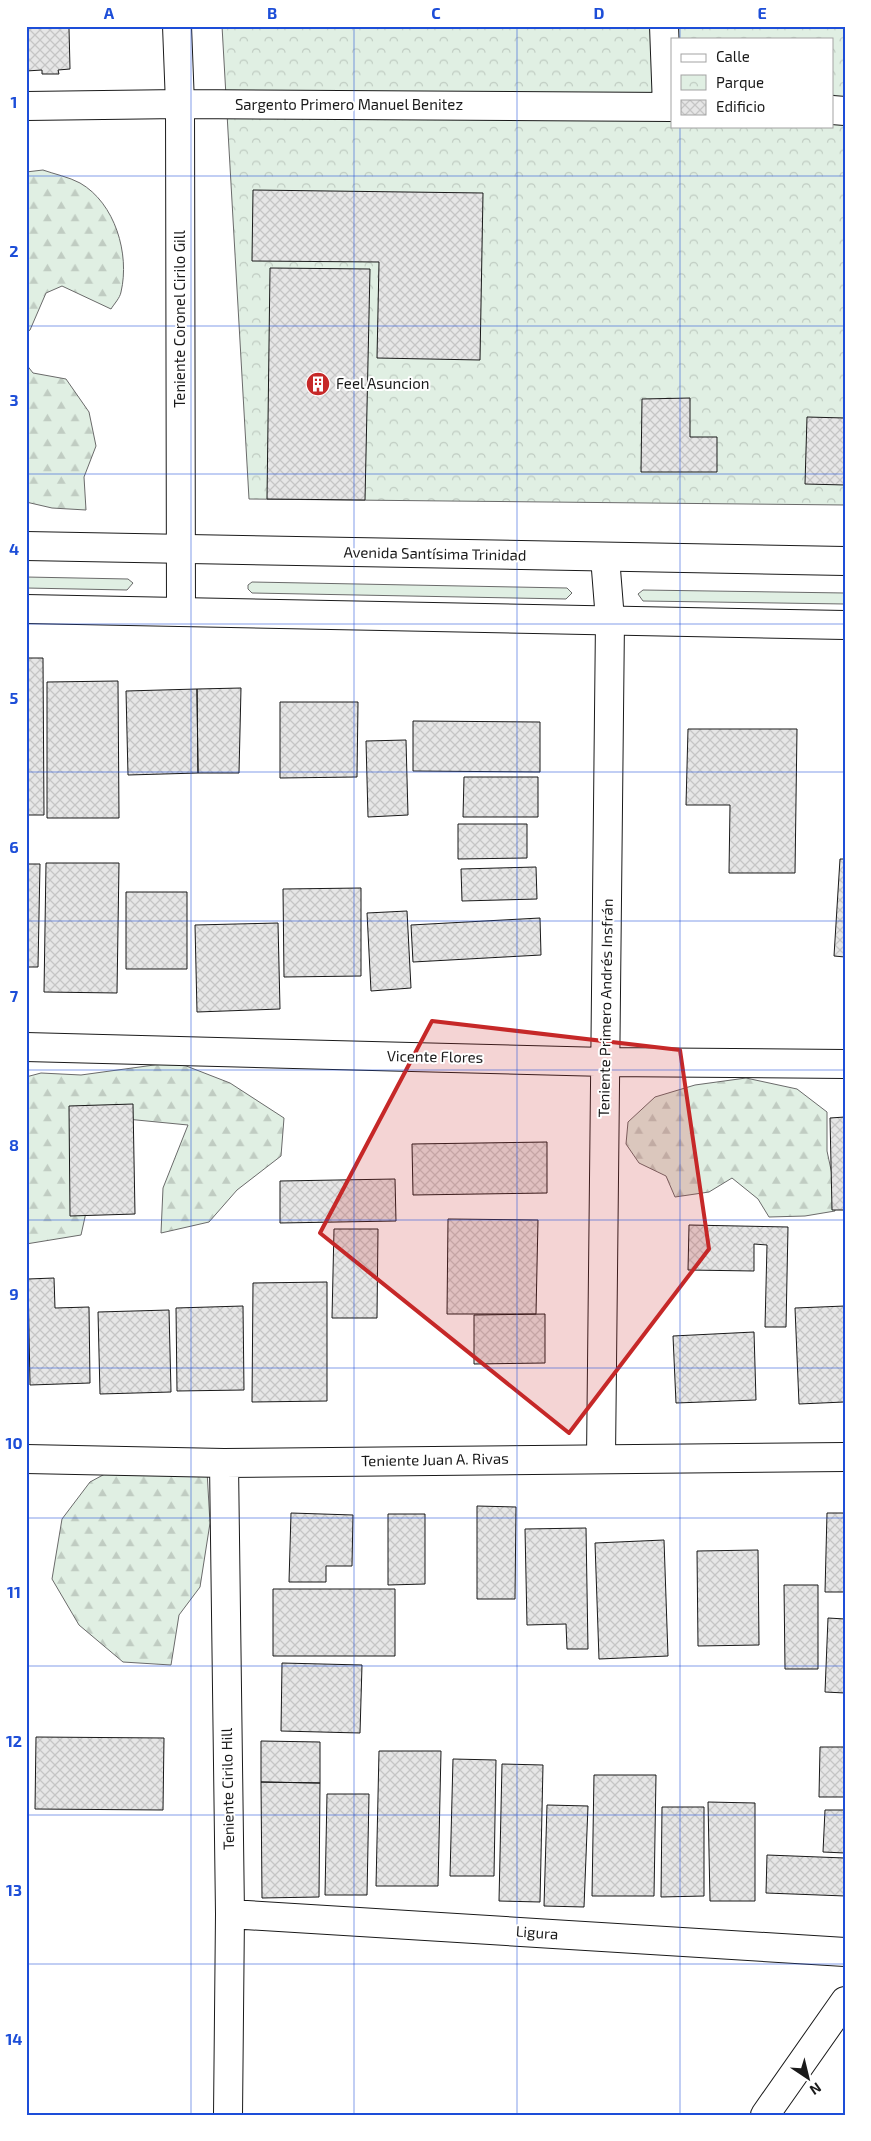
<svg xmlns="http://www.w3.org/2000/svg" width="871" height="2141" viewBox="0 0 871 2141" font-family="'Exo 2',sans-serif">
<style>
.grass{fill:#e0efe3;stroke:#6a6a6a}
.forest{fill:url(#forest-firs);stroke:#6a6a6a}
.park{fill:url(#park-crowns);stroke:#6a6a6a;fill-rule:evenodd}
.building{fill:url(#building-cross-hatch);stroke:#1a1a1a}
.lines{fill:none;stroke-linecap:round;stroke-linejoin:round}
.minor-casing{stroke:#1a1a1a;stroke-width:30}
.primary-casing{stroke:#1a1a1a;stroke-width:30}
.minor{stroke:#fff;stroke-width:28}
.primary{stroke:#fff;stroke-width:28}
.marked{fill:#c62828;fill-opacity:0.2;stroke:#c62828;stroke-width:4;stroke-linejoin:round}
.grid{fill:none;stroke:#1d4ed8;stroke-width:1;stroke-opacity:0.55}
.labels{text-anchor:middle;stroke-width:4;stroke-linejoin:round;paint-order:stroke}
.street-label{font-size:15px;fill:#1a1a1a;stroke:#fff}
.poi-label{font-size:15px;fill:#1a1a1a;stroke:#fff;text-anchor:start}
.neatline{fill:none;stroke:#1d4ed8;stroke-width:2}
.grid-label{font-size:16px;text-anchor:middle;font-weight:bold;fill:#1d4ed8}
</style>
<defs>
<pattern id="forest-firs" width="22" height="20" patternUnits="userSpaceOnUse" patternTransform="scale(1.25)"><rect width="22" height="20" fill="#e0efe3"/><path d="M5 1l3.5 6h-7zM16 11l3.5 6h-7z" fill="#c0ccc2"/></pattern>
<pattern id="park-crowns" width="20" height="18" patternUnits="userSpaceOnUse" patternTransform="scale(1.25)"><rect width="20" height="18" fill="#e0efe3"/><path d="M2 6a3 3 0 1 1 6 0M12 15a3 3 0 1 1 6 0" fill="none" stroke="#c0ccc2"/></pattern>
<pattern id="building-cross-hatch" width="8" height="8" patternUnits="userSpaceOnUse" patternTransform="scale(1.25)"><rect width="8" height="8" fill="#e6e6e6"/><path d="M0 0l8 8M0 8l8-8" fill="none" stroke="#c5c5c5"/></pattern>
</defs>
<rect width="100%" height="100%" fill="#fff"/>
<path class="grass" d="M 26,577 L 128,579 L 133,583 L 127,590 L 26,588 Z
M 252,582 L 567,588 L 572,593 L 566,599 L 252,593 L 248,589 L 248,585 Z
M 643,590 L 845,593 L 845,604 L 643,601 L 638,594 Z"/>
<path class="forest" d="M 43,170 C 54,174 69,177 80,183 C 115,203 130,254 121,292 C 120,298 114,304 111,309 L 62,286 L 46,293 L 30,330 L 26,333 L 26,172 Z
M 26,364 L 33,373 L 66,379 L 89,412 L 96,446 L 84,477 L 86,510 L 52,508 L 26,502 Z
M 176,1062 L 230,1083 L 284,1118 L 281,1156 L 237,1190 L 209,1222 L 161,1233 L 163,1188 L 188,1125 L 75,1114 L 91,1190 L 81,1235 L 26,1244 L 26,1077 L 41,1073 L 81,1075 Z
M 746,1078 L 797,1089 L 827,1112 L 827,1151 L 833,1179 L 835,1211 L 805,1216 L 769,1217 L 758,1199 L 732,1178 L 709,1192 L 675,1197 L 666,1176 L 639,1163 L 626,1144 L 628,1122 L 655,1097 L 695,1085 Z
M 151,1449 L 207,1471 L 210,1523 L 200,1587 L 179,1615 L 171,1665 L 123,1662 L 79,1625 L 52,1579 L 62,1519 L 90,1482 Z"/>
<path class="park" d="M 222,26 L 845,26 L 845,505 L 249,499 ZM 672,39 L 832,39 L 832,126 L 672,126 Z"/>
<path class="building" d="M 26,26 L 102,26 L 102,27 L 69,28 L 70,69 L 58,70 L 59,74 L 42,74 L 42,70 L 26,71 Z
M 253,190 L 483,193 L 480,360 L 377,358 L 379,262 L 252,261 Z
M 270,268 L 370,269 L 365,500 L 267,499 Z
M 690,398 L 690,437 L 717,437 L 717,472 L 641,472 L 642,399 Z
M 807,417 L 845,418 L 845,485 L 805,484 Z
M 26,658 L 43,658 L 44,815 L 26,815 Z
M 118,681 L 119,818 L 47,818 L 47,682 Z
M 241,688 L 239,773 L 198,773 L 197,689 Z
M 197,689 L 198,773 L 128,775 L 126,691 Z
M 280,702 L 358,702 L 357,777 L 280,778 Z
M 413,721 L 540,722 L 540,772 L 413,771 Z
M 688,729 L 797,729 L 795,873 L 729,873 L 730,805 L 686,805 Z
M 406,740 L 408,815 L 368,817 L 366,741 Z
M 464,777 L 538,777 L 538,817 L 463,817 Z
M 458,824 L 527,824 L 527,858 L 458,859 Z
M 840,859 L 845,859 L 845,957 L 834,956 Z
M 46,863 L 119,863 L 117,993 L 44,992 Z
M 26,864 L 40,864 L 38,967 L 26,967 Z
M 536,867 L 537,899 L 462,901 L 461,869 Z
M 361,888 L 361,976 L 284,977 L 283,889 Z
M 126,892 L 187,892 L 187,969 L 126,969 Z
M 407,911 L 411,988 L 371,991 L 367,913 Z
M 540,918 L 541,955 L 413,962 L 411,925 Z
M 278,923 L 280,1009 L 197,1012 L 195,925 Z
M 133,1104 L 135,1214 L 70,1216 L 69,1106 Z
M 845,1117 L 845,1210 L 832,1210 L 830,1118 Z
M 547,1142 L 547,1193 L 413,1195 L 412,1144 Z
M 395,1179 L 396,1221 L 280,1223 L 280,1181 Z
M 448,1219 L 538,1220 L 536,1314 L 447,1314 Z
M 689,1225 L 788,1227 L 786,1327 L 765,1327 L 767,1245 L 754,1244 L 754,1271 L 688,1270 Z
M 334,1229 L 378,1229 L 377,1318 L 332,1318 Z
M 54,1278 L 55,1308 L 89,1307 L 90,1383 L 30,1385 L 28,1279 Z
M 327,1282 L 327,1401 L 252,1402 L 253,1283 Z
M 243,1306 L 244,1390 L 177,1391 L 176,1308 Z
M 845,1306 L 844,1402 L 799,1404 L 795,1308 Z
M 169,1310 L 171,1392 L 100,1394 L 98,1312 Z
M 545,1314 L 545,1363 L 474,1364 L 474,1315 Z
M 754,1332 L 756,1400 L 676,1403 L 673,1336 Z
M 477,1506 L 516,1507 L 515,1599 L 477,1599 Z
M 291,1513 L 353,1515 L 352,1566 L 326,1566 L 326,1582 L 289,1582 Z
M 827,1513 L 845,1513 L 845,1592 L 825,1592 Z
M 388,1514 L 425,1514 L 425,1584 L 388,1585 Z
M 586,1528 L 588,1649 L 567,1649 L 566,1624 L 527,1625 L 525,1529 Z
M 664,1540 L 668,1656 L 599,1659 L 595,1543 Z
M 758,1550 L 759,1645 L 698,1646 L 697,1551 Z
M 784,1585 L 818,1585 L 818,1669 L 785,1669 Z
M 273,1589 L 395,1589 L 395,1656 L 273,1656 Z
M 828,1618 L 845,1619 L 845,1693 L 825,1692 Z
M 282,1663 L 362,1665 L 360,1733 L 281,1731 Z
M 36,1737 L 164,1738 L 163,1810 L 35,1809 Z
M 261,1741 L 320,1742 L 320,1783 L 261,1782 Z
M 820,1747 L 845,1747 L 845,1797 L 819,1797 Z
M 379,1751 L 441,1751 L 438,1886 L 376,1886 Z
M 453,1759 L 496,1760 L 494,1876 L 450,1876 Z
M 502,1764 L 543,1765 L 540,1902 L 499,1901 Z
M 594,1775 L 656,1775 L 654,1896 L 592,1896 Z
M 261,1782 L 320,1783 L 319,1897 L 262,1898 Z
M 327,1794 L 369,1794 L 367,1895 L 325,1895 Z
M 708,1802 L 755,1803 L 755,1901 L 710,1901 Z
M 547,1805 L 588,1806 L 584,1907 L 544,1906 Z
M 662,1807 L 704,1807 L 704,1896 L 661,1897 Z
M 825,1810 L 845,1810 L 845,1853 L 823,1852 Z
M 767,1855 L 845,1858 L 845,1896 L 766,1893 Z"/>
<g class="lines">
<g class="minor-casing">
<path id="minor" d="M 177,26 L 180,104 L 181,612
M 664,26 L 667,107
M 26,106 L 180,104 L 672,107
M 832,110 L 845,111
M 26,1047 L 605,1062 L 845,1064
M 601,1458 L 610,620 L 605,557
M 26,1459 L 224,1463 L 845,1457
M 224,1463 L 230,1914 L 228,2115
M 230,1914 L 845,1952
M 765,2115 L 845,2001"/>
</g>
<g class="primary-casing">
<path id="primary" d="M 26,546 L 845,561
M 26,609 L 845,625"/>
</g>
<use href="#minor" class="minor"/>
<use href="#primary" class="primary"/>
</g>
<path class="marked" d="M 432,1021 L 680,1050 L 709,1249 L 569,1433 L 320,1233 Z"/>
<path class="grid" d="M 191,26 L 191,2115M 354,26 L 354,2115M 517,26 L 517,2115M 680,26 L 680,39M 680,126 L 680,2115M 26,176 L 845,176M 26,326 L 845,326M 26,474 L 845,474M 26,624 L 845,624M 26,772 L 845,772M 26,921 L 845,921M 26,1070 L 845,1070M 26,1220 L 845,1220M 26,1368 L 845,1368M 26,1518 L 845,1518M 26,1666 L 845,1666M 26,1815 L 845,1815M 26,1964 L 845,1964"/>
<defs>
<g id="building-disc" transform="scale(1.25)"><circle r="9.5" fill="#c62828" stroke="#fff"/><path d="M-4-6H4V6H1V3H-1V6H-4ZM-2.5-4.3h1.7v1.8h-1.7ZM.8-4.3h1.7v1.8H.8ZM-2.5-1h1.7V.8h-1.7ZM.8-1h1.7V.8H.8Z" fill="#fff"/></g>
</defs>
<g fill-rule="evenodd">
<use href="#building-disc" x="318" y="384"/>
</g>
<g class="labels">
<g class="street-label">
<text x="349" y="110">Sargento Primero Manuel Benitez</text>
<text transform="translate(180 319) rotate(-90)" y="5">Teniente Coronel Cirilo Gill</text>
<text transform="translate(435 554) rotate(1)" y="5">Avenida Santísima Trinidad</text>
<text transform="translate(606 1008) rotate(-89)" y="5">Teniente Primero Andrés Insfrán</text>
<text transform="translate(435 1057) rotate(1)" y="5">Vicente Flores</text>
<text transform="translate(435 1460) rotate(-1)" y="5">Teniente Juan A. Rivas</text>
<text transform="translate(228 1789) rotate(-91)" y="5">Teniente Cirilo Hill</text>
<text transform="translate(537 1933) rotate(4)" y="5">Ligura</text>
</g>
<g class="poi-label">
<text x="336" y="389">Feel Asuncion</text>
</g>
</g>
<rect width="871" height="2141" fill="none" stroke="#ffffff" stroke-width="55"/>
<rect x="671" y="38" width="162" height="90" fill="#ffffff" stroke="#a3a3a3"/>
<rect x="681" y="54" width="25" height="8" fill="#ffffff" stroke="#a3a3a3"/>
<text x="716" y="62" font-size="15" fill="#1a1a1a">Calle</text>
<rect x="681" y="75" width="25" height="15" fill="url(#park-crowns)" stroke="#a3a3a3"/>
<text x="716" y="88" font-size="15" fill="#1a1a1a">Parque</text>
<rect x="681" y="100" width="25" height="15" fill="url(#building-cross-hatch)" stroke="#a3a3a3"/>
<text x="716" y="112" font-size="15" fill="#1a1a1a">Edificio</text>
<g transform="translate(808 2078) rotate(145)" stroke="#ffffff" stroke-width="4" paint-order="stroke">
<path d="M0-4L9 19L0 12L-9 19Z" fill="#1a1a1a"/>
<text y="-8" font-size="14" font-weight="bold" text-anchor="middle" fill="#1a1a1a">N</text>
</g>
<rect x="28" y="28" width="816" height="2086" class="neatline"/>
<g class="grid-label">
<text x="109" y="19">A</text>
<text x="272" y="19">B</text>
<text x="436" y="19">C</text>
<text x="599" y="19">D</text>
<text x="762" y="19">E</text>
<text x="14" y="108">1</text>
<text x="14" y="257">2</text>
<text x="14" y="406">3</text>
<text x="14" y="555">4</text>
<text x="14" y="704">5</text>
<text x="14" y="853">6</text>
<text x="14" y="1002">7</text>
<text x="14" y="1151">8</text>
<text x="14" y="1300">9</text>
<text x="14" y="1449">10</text>
<text x="14" y="1598">11</text>
<text x="14" y="1747">12</text>
<text x="14" y="1896">13</text>
<text x="14" y="2045">14</text>
</g>
</svg>
